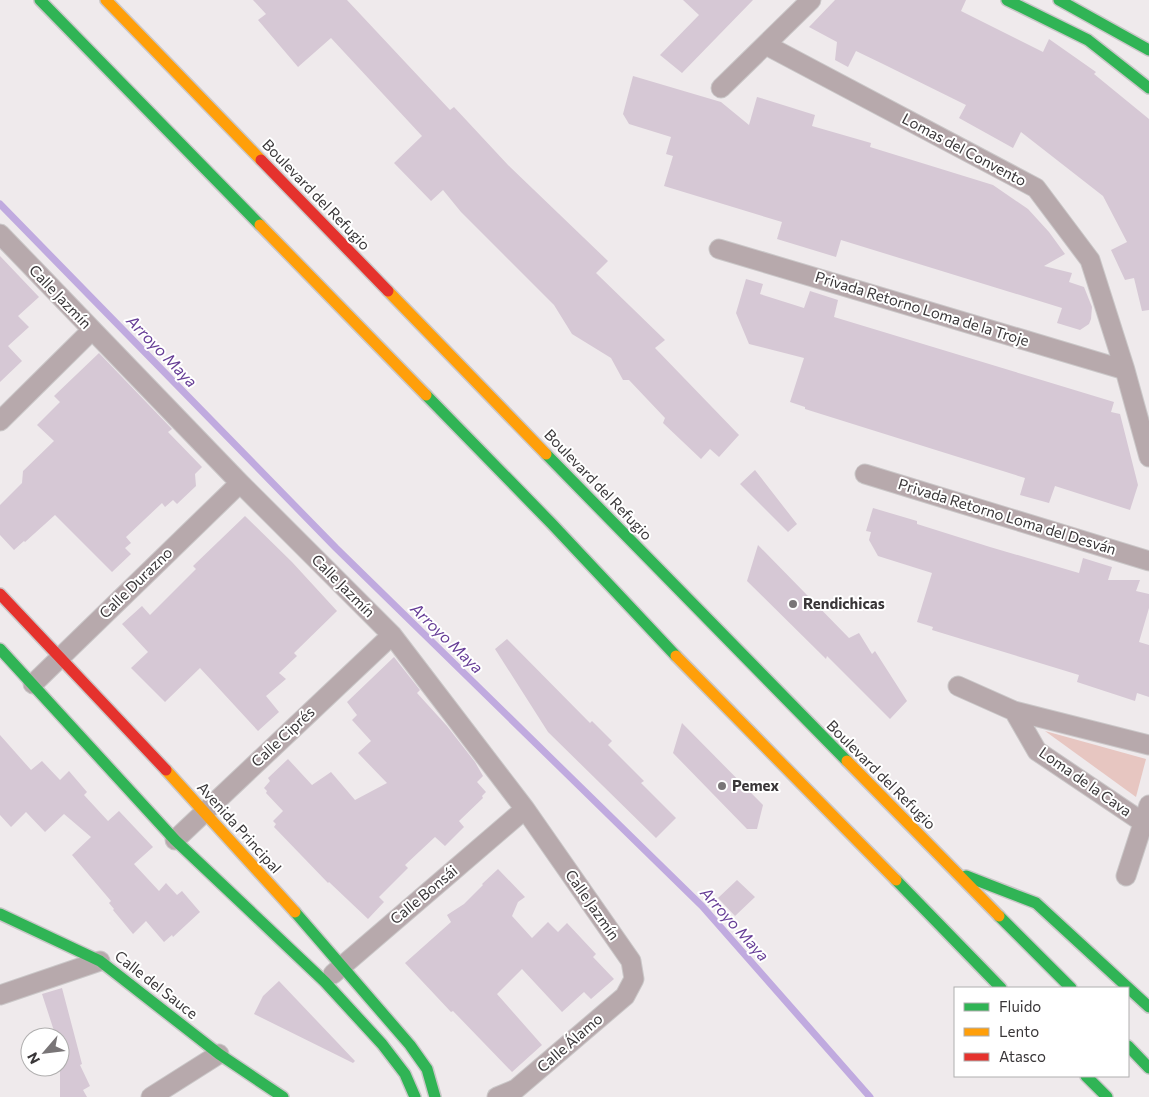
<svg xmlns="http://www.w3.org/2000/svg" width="1149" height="1097" viewBox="0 0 1149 1097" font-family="Commissioner,sans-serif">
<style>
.green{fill:#e7c6c1}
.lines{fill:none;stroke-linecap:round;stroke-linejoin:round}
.stream{stroke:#c0aadf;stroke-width:7}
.building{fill:#d6c8d5}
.street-casing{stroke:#cac7c8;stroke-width:21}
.fast-casing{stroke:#cac7c8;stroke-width:14}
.slow-casing{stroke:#cac7c8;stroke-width:14}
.jam-casing{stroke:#cac7c8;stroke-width:14}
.street{stroke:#b7a9ac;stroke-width:19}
.fast{stroke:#30b455;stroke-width:11}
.slow{stroke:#ff9f0a;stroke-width:11}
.jam{stroke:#e5322d;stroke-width:11}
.poi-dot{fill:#797577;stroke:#fff;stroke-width:2}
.labels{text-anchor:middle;stroke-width:4;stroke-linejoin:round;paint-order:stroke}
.street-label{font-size:15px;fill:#393638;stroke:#fff}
.poi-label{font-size:15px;font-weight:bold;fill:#393638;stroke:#fff;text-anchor:start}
.water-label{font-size:16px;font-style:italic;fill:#663d96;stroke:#fff}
</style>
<rect width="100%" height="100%" fill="#efeaec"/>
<path class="green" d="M 1045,731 L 1146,759 L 1136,797 Z"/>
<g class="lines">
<path class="stream" d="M 0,204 L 336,548 L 702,906 L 870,1097"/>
</g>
<path class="building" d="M 253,0 L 347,0 L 450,110 L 454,107 L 508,165 L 608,261 L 596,273 L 665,340 L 655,348 L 739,435 L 719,457 L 710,449 L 701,459 L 663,423 L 665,418 L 629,380 L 623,380 L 611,358 L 572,334 L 554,305 L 461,212 L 443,190 L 431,201 L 394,163 L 422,136 L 331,38 L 298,67 L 258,20 L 266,14 Z
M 683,0 L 753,0 L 682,73 L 660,55 L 699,15 Z
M 835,0 L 966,0 L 961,11 L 1043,52 L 1049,39 L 1096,72 L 1094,74 L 1149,119 L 1149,310 L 1142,311 L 1134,278 L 1125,280 L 1111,250 L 1127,242 L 1103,196 L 1021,132 L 1013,148 L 959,118 L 966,105 L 883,64 L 856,51 L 848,67 L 835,60 L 837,42 L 809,27 Z
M 633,76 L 721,102 L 749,125 L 757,97 L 767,100 L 815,115 L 812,126 L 871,143 L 870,147 L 993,185 L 1028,209 L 1049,232 L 1065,254 L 1044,266 L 1072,273 L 1069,282 L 1084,287 L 1092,307 L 1091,319 L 1089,324 L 1080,330 L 1057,323 L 1062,308 L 841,240 L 836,257 L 777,239 L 782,222 L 664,186 L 673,156 L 666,154 L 671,137 L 629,124 L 623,114 Z
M 0,256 L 39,297 L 18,316 L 29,327 L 8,346 L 22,361 L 0,382 Z
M 746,279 L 763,284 L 760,294 L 804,308 L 810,291 L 838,300 L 834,317 L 1114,402 L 1111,412 L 1120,414 L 1138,485 L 1130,510 L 1055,486 L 1049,503 L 1020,495 L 1025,478 L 805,409 L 805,407 L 790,402 L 804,358 L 749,344 L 736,313 Z
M 99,353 L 172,429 L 168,432 L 202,467 L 195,474 L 196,486 L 177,504 L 173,500 L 165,507 L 162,503 L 126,537 L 131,543 L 125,548 L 131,554 L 112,572 L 55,515 L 25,542 L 24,541 L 14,550 L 0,535 L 0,505 L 22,483 L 23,471 L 54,441 L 37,425 L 60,402 L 54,396 Z
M 755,470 L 797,524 L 788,532 L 740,484 Z
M 873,508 L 917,521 L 917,524 L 990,547 L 1079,573 L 1083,558 L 1112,567 L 1108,580 L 1140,580 L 1136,591 L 1149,594 L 1149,608 L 1139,642 L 1149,645 L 1149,697 L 1137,693 L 1135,701 L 1077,682 L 1079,675 L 932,630 L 933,627 L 917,622 L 932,573 L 878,556 L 869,540 L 871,532 L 866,531 Z
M 245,516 L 292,562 L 337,611 L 294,653 L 297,656 L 279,673 L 286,679 L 266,696 L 279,712 L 258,731 L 200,668 L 165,702 L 131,668 L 148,652 L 122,624 L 142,606 L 150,615 L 196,569 L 193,566 Z
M 758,545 L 849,638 L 859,633 L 872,654 L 875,651 L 907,701 L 890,719 L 827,656 L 826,659 L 747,581 Z
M 507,639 L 590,723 L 592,721 L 612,741 L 608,745 L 644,781 L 641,783 L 676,818 L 656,838 L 548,732 L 495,649 Z
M 394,657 L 420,690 L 417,693 L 447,726 L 475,762 L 483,776 L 477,782 L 486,792 L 482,796 L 483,798 L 459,821 L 464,827 L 445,846 L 435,837 L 405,865 L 408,868 L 379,897 L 384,902 L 368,919 L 329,882 L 328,883 L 274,827 L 276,824 L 273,821 L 283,811 L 266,793 L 267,791 L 264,788 L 270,781 L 268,778 L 288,759 L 312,785 L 331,772 L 355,800 L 387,783 L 358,753 L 371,741 L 352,720 L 357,715 L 347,702 Z
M 682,723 L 763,805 L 757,829 L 747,829 L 673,753 Z
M 0,735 L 31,770 L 42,761 L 60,780 L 69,771 L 87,792 L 84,795 L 108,821 L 119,811 L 153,847 L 134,864 L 159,891 L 166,883 L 177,895 L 182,891 L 200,912 L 173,937 L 172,935 L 164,942 L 146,921 L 133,934 L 113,910 L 114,909 L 109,903 L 111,901 L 72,855 L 91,837 L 64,814 L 45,832 L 26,812 L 11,827 L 0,815 Z
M 498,869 L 525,897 L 518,902 L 512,916 L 532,938 L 548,922 L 558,932 L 567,923 L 596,954 L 593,957 L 614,979 L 591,999 L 584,992 L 562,1012 L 522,969 L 497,994 L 542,1045 L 512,1072 L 453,1011 L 451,1012 L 405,963 L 451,922 L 447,915 L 464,904 L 483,885 L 482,884 Z
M 737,880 L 755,897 L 735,916 L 718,898 Z
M 279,981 L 355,1061 L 353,1063 L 254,1014 L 263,996 Z
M 62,988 L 82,1064 L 80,1065 L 90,1086 L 83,1090 L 87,1097 L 60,1097 L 60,1037 L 56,1037 L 42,994 Z"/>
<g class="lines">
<g class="street-casing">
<path id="street" d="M 766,45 L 1036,188 L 1090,260 L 1125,370 L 1149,457
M 721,88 L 811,0
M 0,234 L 240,483 L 392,635 L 525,809 L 631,961 L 634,979 L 625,996 L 516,1089 L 497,1097
M 719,249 L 1125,370
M 0,421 L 92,330
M 865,474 L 1149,561
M 33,684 L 240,483
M 958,686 L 1014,711 L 1149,745
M 1014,711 L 1037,751 L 1144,823
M 175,840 L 392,635
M 1126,876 L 1149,805
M 333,974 L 525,809
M 0,995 L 100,961
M 151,1097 L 219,1054"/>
</g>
<g class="fast-casing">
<path id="fast" d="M 40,0 L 260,225
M 1007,0 L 1088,40 L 1149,88
M 1059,0 L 1149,50
M 426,395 L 552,524 L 676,656
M 546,454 L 847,761
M 0,649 L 175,840 L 325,982 L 382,1044 L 405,1074 L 415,1097
M 966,876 L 1036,903 L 1149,1007
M 896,880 L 1001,988
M 295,912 L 410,1045 L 427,1069 L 435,1097
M 0,914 L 100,961 L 219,1054 L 283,1097
M 999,916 L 1071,988
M 1128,1046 L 1149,1068
M 1086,1076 L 1107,1097"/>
</g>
<g class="slow-casing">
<path id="slow" d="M 106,0 L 261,160
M 260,225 L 426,395
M 388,291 L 546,454
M 676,656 L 896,880
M 847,761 L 999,916
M 166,770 L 295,912"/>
</g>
<g class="jam-casing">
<path id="jam" d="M 261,160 L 388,291
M 0,594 L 166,770"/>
</g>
<use href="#street" class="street"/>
<use href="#fast" class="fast"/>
<use href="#slow" class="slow"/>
<use href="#jam" class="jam"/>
</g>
<g class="poi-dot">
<circle cx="793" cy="604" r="5"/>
<circle cx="722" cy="786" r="5"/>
</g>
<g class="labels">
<g class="street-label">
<text transform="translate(964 150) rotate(28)" y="5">Lomas del Convento</text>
<text transform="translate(316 195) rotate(46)" y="5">Boulevard del Refugio</text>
<text transform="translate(60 297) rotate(46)" y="5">Calle Jazmín</text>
<text transform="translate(922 309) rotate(17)" y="5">Privada Retorno Loma de la Troje</text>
<text transform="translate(598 485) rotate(46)" y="5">Boulevard del Refugio</text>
<text transform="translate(1007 517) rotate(17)" y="5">Privada Retorno Loma del Desván</text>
<text transform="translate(136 583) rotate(-44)" y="5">Calle Durazno</text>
<text transform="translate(343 586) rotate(45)" y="5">Calle Jazmín</text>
<text transform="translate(283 737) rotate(-43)" y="5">Calle Ciprés</text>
<text transform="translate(881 775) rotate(45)" y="5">Boulevard del Refugio</text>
<text transform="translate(1085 782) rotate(35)" y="5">Loma de la Cava</text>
<text transform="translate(239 828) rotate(48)" y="5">Avenida Principal</text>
<text transform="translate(424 895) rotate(-40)" y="5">Calle Bonsái</text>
<text transform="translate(592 905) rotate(55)" y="5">Calle Jazmín</text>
<text transform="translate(156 985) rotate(38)" y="5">Calle del Sauce</text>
<text transform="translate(570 1043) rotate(-41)" y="5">Calle Álamo</text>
</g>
<g class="poi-label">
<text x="803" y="609">Rendichicas</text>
<text x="732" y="791">Pemex</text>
</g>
<g class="water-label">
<text transform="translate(162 351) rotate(46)" y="6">Arroyo Maya</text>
<text transform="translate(447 638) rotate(44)" y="6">Arroyo Maya</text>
<text transform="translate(735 924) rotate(48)" y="6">Arroyo Maya</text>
</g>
</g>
<rect x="954" y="987" width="175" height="90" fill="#ffffff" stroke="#b0afaf"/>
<rect x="964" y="1003" width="25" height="8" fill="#30b455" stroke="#b0afaf"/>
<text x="999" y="1012" font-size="15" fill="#393638">Fluido</text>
<rect x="964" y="1028" width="25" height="8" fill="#ff9f0a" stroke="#b0afaf"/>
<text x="999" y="1037" font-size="15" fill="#393638">Lento</text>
<rect x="964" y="1053" width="25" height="8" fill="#e5322d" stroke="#b0afaf"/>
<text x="999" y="1062" font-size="15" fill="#393638">Atasco</text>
<g transform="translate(45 1052) rotate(242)"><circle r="24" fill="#ffffff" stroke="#b0afaf"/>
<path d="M0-4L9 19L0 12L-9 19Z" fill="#797577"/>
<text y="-8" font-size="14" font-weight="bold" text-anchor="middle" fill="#393638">N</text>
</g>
</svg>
